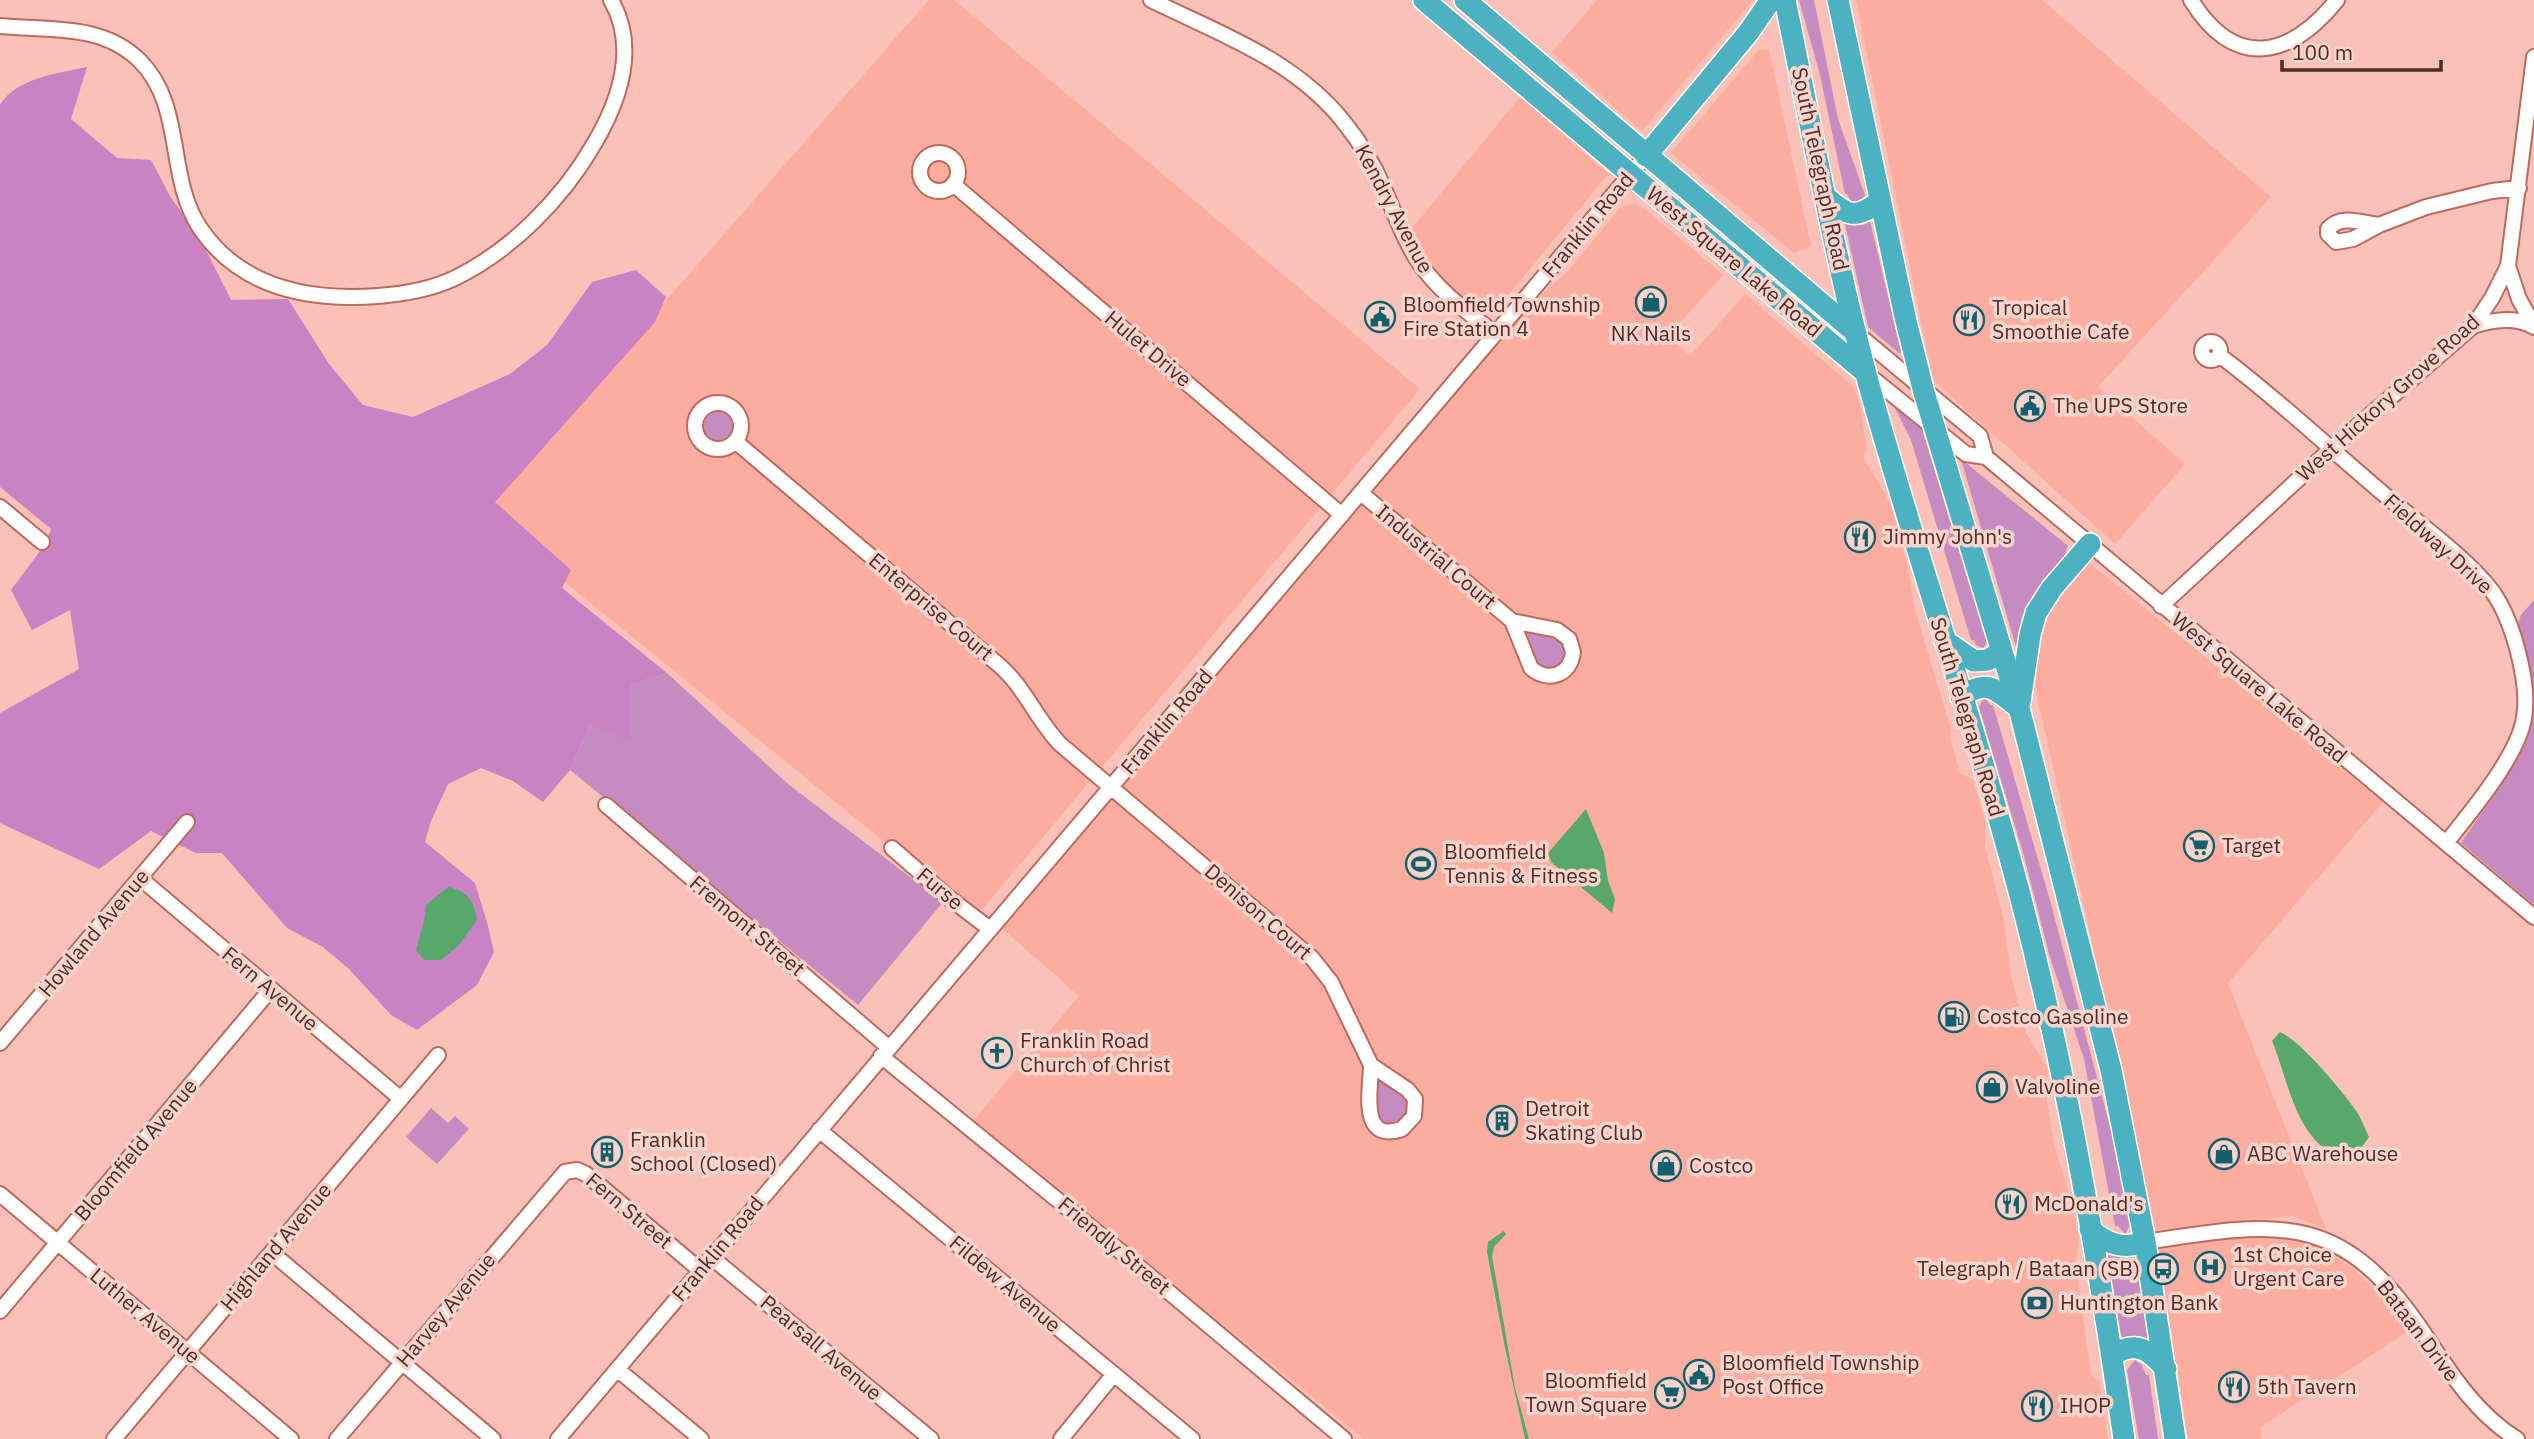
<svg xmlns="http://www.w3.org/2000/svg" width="2534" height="1439" viewBox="0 0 2534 1439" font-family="'IBM Plex Sans',sans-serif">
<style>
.built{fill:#fcada0}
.green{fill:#c68bc0}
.forest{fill:#c982c3}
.water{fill:#58a86b}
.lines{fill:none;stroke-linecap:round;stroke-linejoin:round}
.minor-casing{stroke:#bd6a5d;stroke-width:18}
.highway-casing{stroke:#fff;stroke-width:24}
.minor{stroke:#fff;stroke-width:14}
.highway{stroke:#4cb1c1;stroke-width:21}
.labels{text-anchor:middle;stroke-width:7;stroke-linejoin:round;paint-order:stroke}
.street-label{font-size:21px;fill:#502c26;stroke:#f9d4cd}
.poi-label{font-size:21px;fill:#502c26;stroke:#f9d4cd;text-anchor:start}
</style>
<rect width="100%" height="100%" fill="#f9c1b8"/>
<path class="built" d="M 929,0 L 954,0 L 1420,389 L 974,919 L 892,848 L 480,513 Z
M 1597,0 L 1753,0 L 1642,131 L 1552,52 Z
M 1856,0 L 2042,0 L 2271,197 L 2098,387 L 2185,464 L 2115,544 L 1933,380 Z
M 1769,49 L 1811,246 L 1794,253 L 1671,153 L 1759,50 Z
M 1520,97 L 1608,174 L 1497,309 L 1490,313 L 1481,313 L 1449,289 L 1420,255 L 1409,232 Z
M 1633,203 L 1646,210 L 1723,275 L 1668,336 L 1690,356 L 1745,294 L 1854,387 L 1860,405 L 1867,450 L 1863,457 L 1890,502 L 1907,563 L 1915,610 L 1951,730 L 1950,738 L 1960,773 L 1973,780 L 1985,822 L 1985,845 L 2004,922 L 2011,976 L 2026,1033 L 2047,1067 L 2047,1102 L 2055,1149 L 2068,1189 L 2079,1238 L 2076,1265 L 2091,1375 L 2099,1381 L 2108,1439 L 1364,1439 L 973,1121 L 1079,996 L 998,925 L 1530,295 L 1536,300 L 1568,271 L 1620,208 Z
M 2087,561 L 2383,802 L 2228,983 L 2326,1229 L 2293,1216 L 2156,1230 L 2034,682 L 2034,641 L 2046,608 Z
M 2247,1235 L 2284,1236 L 2318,1246 L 2352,1268 L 2392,1307 L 2409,1331 L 2260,1427 L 2262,1439 L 2188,1439 L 2158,1248 Z"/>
<path class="green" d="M 1799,0 L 1814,0 L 1838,119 L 1865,195 L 1860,203 L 1852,203 L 1847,194 L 1845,194 L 1820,75 Z
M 1870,221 L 1901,351 L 1900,354 L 1868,327 L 1845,224 L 1863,225 Z
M 1897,406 L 1922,429 L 1987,642 L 1983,648 L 1976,645 L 1974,640 L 1971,640 L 1911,440 L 1895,408 Z
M704 426a14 14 0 1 1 28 0a14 14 0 1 1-28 0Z
M 1961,459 L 2068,546 L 2065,555 L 2067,557 L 2037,593 L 2027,609 L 2018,654 Z
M 2534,600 L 2534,905 L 2461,843 C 2485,806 2523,763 2531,719 L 2516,629 L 2521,615 Z
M 1531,632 L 1552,634 L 1563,642 C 1567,658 1565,663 1550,671 L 1537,666 L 1526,637 Z
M 667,673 L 788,784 L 943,902 L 858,1005 L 570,770 L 590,725 L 630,685 Z
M 1984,698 L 1991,705 L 1993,705 L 2051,904 L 2105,1108 L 2118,1157 L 2130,1225 L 2125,1234 L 2118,1226 L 2115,1226 L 2084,1059 L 2049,954 L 2024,856 L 1979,707 Z
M 1379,1080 L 1408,1099 L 1410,1109 L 1402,1122 L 1387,1124 L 1375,1115 L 1377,1083 Z
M 431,1108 L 448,1123 L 455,1116 L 469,1129 L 437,1164 L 406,1137 Z
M 2110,1255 L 2119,1257 L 2136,1255 L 2148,1342 L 2122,1341 L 2108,1256 Z
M 2135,1360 L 2142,1365 L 2146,1375 L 2149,1375 L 2158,1439 L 2139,1439 L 2127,1370 Z"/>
<path class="forest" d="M 87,67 L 71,119 L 117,158 L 151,160 L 171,198 L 198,234 L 231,300 L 288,299 L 329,364 L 363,405 L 413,417 L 510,374 L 547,345 L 592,282 L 636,270 L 666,297 L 655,322 L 495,502 L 571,570 L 562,588 L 667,673 L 630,685 L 629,740 L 590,725 L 570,770 L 543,802 L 513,781 L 481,768 L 448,784 L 431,821 L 425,842 L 475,883 L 487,922 L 494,952 L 477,985 L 417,1030 L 391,1015 L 349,969 L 323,947 L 287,928 L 222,853 L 196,853 L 151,831 L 99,869 L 0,823 L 0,713 L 79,669 L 70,610 L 32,630 L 11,590 L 46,543 L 51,529 L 0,487 L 0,105 C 16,78 59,73 87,67 Z"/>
<path class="water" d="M 1586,809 L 1604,853 L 1608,881 L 1615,899 L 1612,913 L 1551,862 L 1548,853 Z
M 448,887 C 467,891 474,900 477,920 L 459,945 L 441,960 L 424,960 L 416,950 L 424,921 L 426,905 Z
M 2280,1032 C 2301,1041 2343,1092 2357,1112 C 2362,1120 2365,1129 2369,1137 L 2357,1154 C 2349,1154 2337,1156 2330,1152 C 2294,1131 2287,1076 2272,1041 Z
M 1504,1231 L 1506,1234 L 1494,1247 L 1492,1256 L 1515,1388 L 1529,1439 L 1525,1439 L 1504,1343 L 1487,1252 L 1488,1242 Z"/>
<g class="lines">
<g class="minor-casing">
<path id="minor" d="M 1151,0 C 1220,34 1293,59 1343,121 C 1360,142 1374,164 1384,189 C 1395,213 1403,239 1418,261 C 1438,291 1468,312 1495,334
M 2191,0 C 2235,71 2290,58 2337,0
M 0,26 C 49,31 102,23 140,61 C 185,106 166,177 200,228 C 241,289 310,301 378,296 C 404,294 430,290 455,278 C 511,251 563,198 594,144 C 620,100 638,47 611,0
M920 172a19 19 0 1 1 38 0a19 19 0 1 1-38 0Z
M 953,184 L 1342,515
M 2379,225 C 2361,223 2342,214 2328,229 L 2328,234 L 2336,242 L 2353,239 L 2379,225 L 2426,207 L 2492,191 L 2519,188
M 2508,266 L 2519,299 L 2534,326
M 2473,326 C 2493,320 2515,316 2534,327
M 1856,333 L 1980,436 L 1986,457
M2202 351a9 9 0 1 1 18 0a9 9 0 1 1-18 0Z
M 2219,355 C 2277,398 2330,449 2386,496 C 2417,522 2468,559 2492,591 C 2513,620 2530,683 2524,718 C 2518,756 2470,813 2446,843
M 1866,373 L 1966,454 L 1986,457 L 2534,917
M695 426a23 23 0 1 1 46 0a23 23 0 1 1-46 0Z
M 735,441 L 1000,666 C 1025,688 1037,720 1060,744 L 1312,958 L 1331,982 L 1371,1065
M 1361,493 L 1512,621
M 0,507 L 42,542
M 2161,606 L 2331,449 L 2473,326 L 2492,298 L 2508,266 L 2534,57
M 1512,621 L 1557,630 L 1569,639 L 1573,652 C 1571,675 1548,683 1531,668 Z
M 606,805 L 888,1047
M 892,848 L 948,897 L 990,929
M 140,878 L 401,1099
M 0,1043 L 187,822
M 881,1056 L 1120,1251 L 1344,1439
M 1371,1065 L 1408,1090 L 1415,1099 L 1414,1116 L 1402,1129 C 1358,1144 1371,1088 1371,1065 Z
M 819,1130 L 1192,1439
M 0,1194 L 291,1439
M 2145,1242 C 2284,1220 2345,1211 2429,1341 C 2453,1377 2479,1416 2517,1439
M 272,1253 L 493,1439
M 711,1257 L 931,1439
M 0,1311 L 271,989
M 617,1369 L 701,1439
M 114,1439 L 438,1055
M 337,1439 L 565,1172 L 577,1170 L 586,1174 L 700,1270
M 558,1439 L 1646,156
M 1061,1439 L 1114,1374"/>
</g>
<g class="highway-casing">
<path id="highway" d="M 1424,0 L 1866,373
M 1465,0 L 1856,333
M 1785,0 C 1811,126 1834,254 1867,378 C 1915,552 1975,724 2021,899 C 2067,1076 2098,1258 2124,1439
M 1838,0 L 1906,321 L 1923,389 L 2019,708 L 2111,1070 L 2145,1242 L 2175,1439
M 1646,156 L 1748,33 L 1771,0
M 1826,197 C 1847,216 1856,220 1880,201
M 1945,641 L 1974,661 L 1988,660 L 2002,651
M 1961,697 C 1988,677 1997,691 2019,708
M 2020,702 L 2030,635 L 2036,613 L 2052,588 L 2090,544
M 2090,1229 C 2106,1244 2123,1250 2145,1242
M 2112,1355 C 2137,1340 2149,1350 2166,1369"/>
</g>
<use href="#minor" class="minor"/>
<use href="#highway" class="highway"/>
</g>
<defs>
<g id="shop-ring" transform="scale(1.575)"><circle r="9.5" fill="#f9d4cd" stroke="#13606c" stroke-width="1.5"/><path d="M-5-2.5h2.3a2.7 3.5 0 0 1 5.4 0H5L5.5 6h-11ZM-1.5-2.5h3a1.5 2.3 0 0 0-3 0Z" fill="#13606c"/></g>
<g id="civic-ring" transform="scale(1.575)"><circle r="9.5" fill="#f9d4cd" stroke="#13606c" stroke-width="1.5"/><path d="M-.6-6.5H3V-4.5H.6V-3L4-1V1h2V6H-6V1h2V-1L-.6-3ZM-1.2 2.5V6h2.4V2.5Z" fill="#13606c"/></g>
<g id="restaurant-ring" transform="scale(1.575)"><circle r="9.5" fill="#f9d4cd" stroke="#13606c" stroke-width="1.5"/><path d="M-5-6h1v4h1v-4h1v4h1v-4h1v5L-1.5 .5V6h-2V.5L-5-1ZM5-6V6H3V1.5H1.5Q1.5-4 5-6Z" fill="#13606c"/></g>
<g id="supermarket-ring" transform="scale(1.575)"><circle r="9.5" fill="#f9d4cd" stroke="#13606c" stroke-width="1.5"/><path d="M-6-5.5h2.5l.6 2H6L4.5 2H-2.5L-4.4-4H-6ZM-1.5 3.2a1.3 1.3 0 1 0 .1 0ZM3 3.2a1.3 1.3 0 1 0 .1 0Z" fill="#13606c"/></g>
<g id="stadium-ring" transform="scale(1.575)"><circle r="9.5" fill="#f9d4cd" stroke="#13606c" stroke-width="1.5"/><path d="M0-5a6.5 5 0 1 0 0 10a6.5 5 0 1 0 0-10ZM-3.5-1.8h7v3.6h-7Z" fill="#13606c"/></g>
<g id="fuel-ring" transform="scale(1.575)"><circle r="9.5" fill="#f9d4cd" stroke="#13606c" stroke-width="1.5"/><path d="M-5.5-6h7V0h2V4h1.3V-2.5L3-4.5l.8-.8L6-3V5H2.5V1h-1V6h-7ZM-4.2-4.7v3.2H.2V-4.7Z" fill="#13606c"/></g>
<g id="church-ring" transform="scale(1.575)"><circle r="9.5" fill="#f9d4cd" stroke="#13606c" stroke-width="1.5"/><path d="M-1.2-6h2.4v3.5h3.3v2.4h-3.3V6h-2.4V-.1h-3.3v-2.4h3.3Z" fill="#13606c"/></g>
<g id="building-ring" transform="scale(1.575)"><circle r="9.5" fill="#f9d4cd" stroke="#13606c" stroke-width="1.5"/><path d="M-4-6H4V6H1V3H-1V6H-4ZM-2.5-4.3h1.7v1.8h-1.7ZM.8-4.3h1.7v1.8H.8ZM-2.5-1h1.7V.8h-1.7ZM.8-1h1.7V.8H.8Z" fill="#13606c"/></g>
<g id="hospital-ring" transform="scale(1.575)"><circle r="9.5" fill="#f9d4cd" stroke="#13606c" stroke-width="1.5"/><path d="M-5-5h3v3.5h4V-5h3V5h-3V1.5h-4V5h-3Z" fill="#13606c"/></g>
<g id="bus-ring" transform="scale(1.575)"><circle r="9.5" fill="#f9d4cd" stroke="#13606c" stroke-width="1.5"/><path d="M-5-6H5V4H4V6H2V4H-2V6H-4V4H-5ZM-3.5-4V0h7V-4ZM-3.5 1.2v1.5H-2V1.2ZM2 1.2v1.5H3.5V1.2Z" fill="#13606c"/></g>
<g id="bank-ring" transform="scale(1.575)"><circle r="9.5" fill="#f9d4cd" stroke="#13606c" stroke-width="1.5"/><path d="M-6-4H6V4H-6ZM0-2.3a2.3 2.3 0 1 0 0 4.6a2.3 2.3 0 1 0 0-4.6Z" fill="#13606c"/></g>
</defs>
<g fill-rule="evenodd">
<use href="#shop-ring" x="1651" y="302"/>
<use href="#civic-ring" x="1380" y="317"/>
<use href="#restaurant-ring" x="1969" y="320"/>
<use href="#civic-ring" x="2030" y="406"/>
<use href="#restaurant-ring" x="1860" y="537"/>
<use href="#supermarket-ring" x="2199" y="846"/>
<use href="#stadium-ring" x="1421" y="864"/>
<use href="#fuel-ring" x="1954" y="1017"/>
<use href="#church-ring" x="997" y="1053"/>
<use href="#shop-ring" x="1992" y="1087"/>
<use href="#building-ring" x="1502" y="1121"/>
<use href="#building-ring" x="607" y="1152"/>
<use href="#shop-ring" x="2224" y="1154"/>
<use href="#shop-ring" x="1666" y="1166"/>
<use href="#restaurant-ring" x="2011" y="1204"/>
<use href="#hospital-ring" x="2210" y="1267"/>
<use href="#bus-ring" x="2163" y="1269"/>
<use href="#bank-ring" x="2037" y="1303"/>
<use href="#civic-ring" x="1699" y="1375"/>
<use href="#restaurant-ring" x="2234" y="1387"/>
<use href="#supermarket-ring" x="1670" y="1393"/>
<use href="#restaurant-ring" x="2037" y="1406"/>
</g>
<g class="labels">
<g class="street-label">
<text transform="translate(1820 169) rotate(78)" y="7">South Telegraph Road</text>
<text transform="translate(1394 209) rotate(62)" y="7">Kendry Avenue</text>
<text transform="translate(1588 225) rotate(-50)" y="7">Franklin Road</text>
<text transform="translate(1734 262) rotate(40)" y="7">West Square Lake Road</text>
<text transform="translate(1148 349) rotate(40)" y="7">Hulet Drive</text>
<text transform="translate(2388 398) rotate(-42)" y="7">West Hickory Grove Road</text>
<text transform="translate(2438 544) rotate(42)" y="7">Fieldway Drive</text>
<text transform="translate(1436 557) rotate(40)" y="7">Industrial Court</text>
<text transform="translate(931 607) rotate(40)" y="7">Enterprise Court</text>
<text transform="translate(2259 688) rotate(40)" y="7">West Square Lake Road</text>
<text transform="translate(1967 717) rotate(73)" y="7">South Telegraph Road</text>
<text transform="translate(1167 722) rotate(-50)" y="7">Franklin Road</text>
<text transform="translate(940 889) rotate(40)" y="7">Furse</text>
<text transform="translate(1258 912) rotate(41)" y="7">Denison Court</text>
<text transform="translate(747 926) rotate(40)" y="7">Fremont Street</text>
<text transform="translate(94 933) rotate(-50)" y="7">Howland Avenue</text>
<text transform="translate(270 989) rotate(40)" y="7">Fern Avenue</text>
<text transform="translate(136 1150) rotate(-50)" y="7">Bloomfield Avenue</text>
<text transform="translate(629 1211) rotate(40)" y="7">Fern Street</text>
<text transform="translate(1114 1246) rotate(40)" y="7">Friendly Street</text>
<text transform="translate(276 1247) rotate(-50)" y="7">Highland Avenue</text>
<text transform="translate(718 1249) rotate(-50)" y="7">Franklin Road</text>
<text transform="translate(1005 1284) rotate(40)" y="7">Fildew Avenue</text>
<text transform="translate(446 1310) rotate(-50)" y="7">Harvey Avenue</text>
<text transform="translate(145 1316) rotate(40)" y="7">Luther Avenue</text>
<text transform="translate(2418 1331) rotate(53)" y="7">Bataan Drive</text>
<text transform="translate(821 1348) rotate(40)" y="7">Pearsall Avenue</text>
</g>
<g class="poi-label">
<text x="1403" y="312">Bloomfield Township<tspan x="1403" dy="24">Fire Station 4</tspan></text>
<text x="1992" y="315">Tropical<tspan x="1992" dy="24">Smoothie Cafe</tspan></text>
<text x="1651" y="341" text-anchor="middle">NK Nails</text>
<text x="2053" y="413">The UPS Store</text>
<text x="1883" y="544">Jimmy John's</text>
<text x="2222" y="853">Target</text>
<text x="1444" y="859">Bloomfield<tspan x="1444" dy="24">Tennis &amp; Fitness</tspan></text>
<text x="1977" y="1024">Costco Gasoline</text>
<text x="1020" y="1048">Franklin Road<tspan x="1020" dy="24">Church of Christ</tspan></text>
<text x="2015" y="1094">Valvoline</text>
<text x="1525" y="1116">Detroit<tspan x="1525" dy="24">Skating Club</tspan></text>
<text x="630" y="1147">Franklin<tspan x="630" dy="24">School (Closed)</tspan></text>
<text x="2247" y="1161">ABC Warehouse</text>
<text x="1689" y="1173">Costco</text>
<text x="2034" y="1211">McDonald's</text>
<text x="2233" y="1262">1st Choice<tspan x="2233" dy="24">Urgent Care</tspan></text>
<text x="2140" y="1276" text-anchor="end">Telegraph / Bataan (SB)</text>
<text x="2060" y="1310">Huntington Bank</text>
<text x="1722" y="1370">Bloomfield Township<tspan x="1722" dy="24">Post Office</tspan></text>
<text x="1647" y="1388" text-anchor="end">Bloomfield<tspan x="1647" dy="24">Town Square</tspan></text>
<text x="2257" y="1394">5th Tavern</text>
<text x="2060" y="1413">IHOP</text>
</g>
</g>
<path d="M2282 60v10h159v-10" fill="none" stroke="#502c26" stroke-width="3.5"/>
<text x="2292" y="60" font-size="21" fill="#502c26" stroke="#f9d4cd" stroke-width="5" paint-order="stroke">100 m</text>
</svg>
